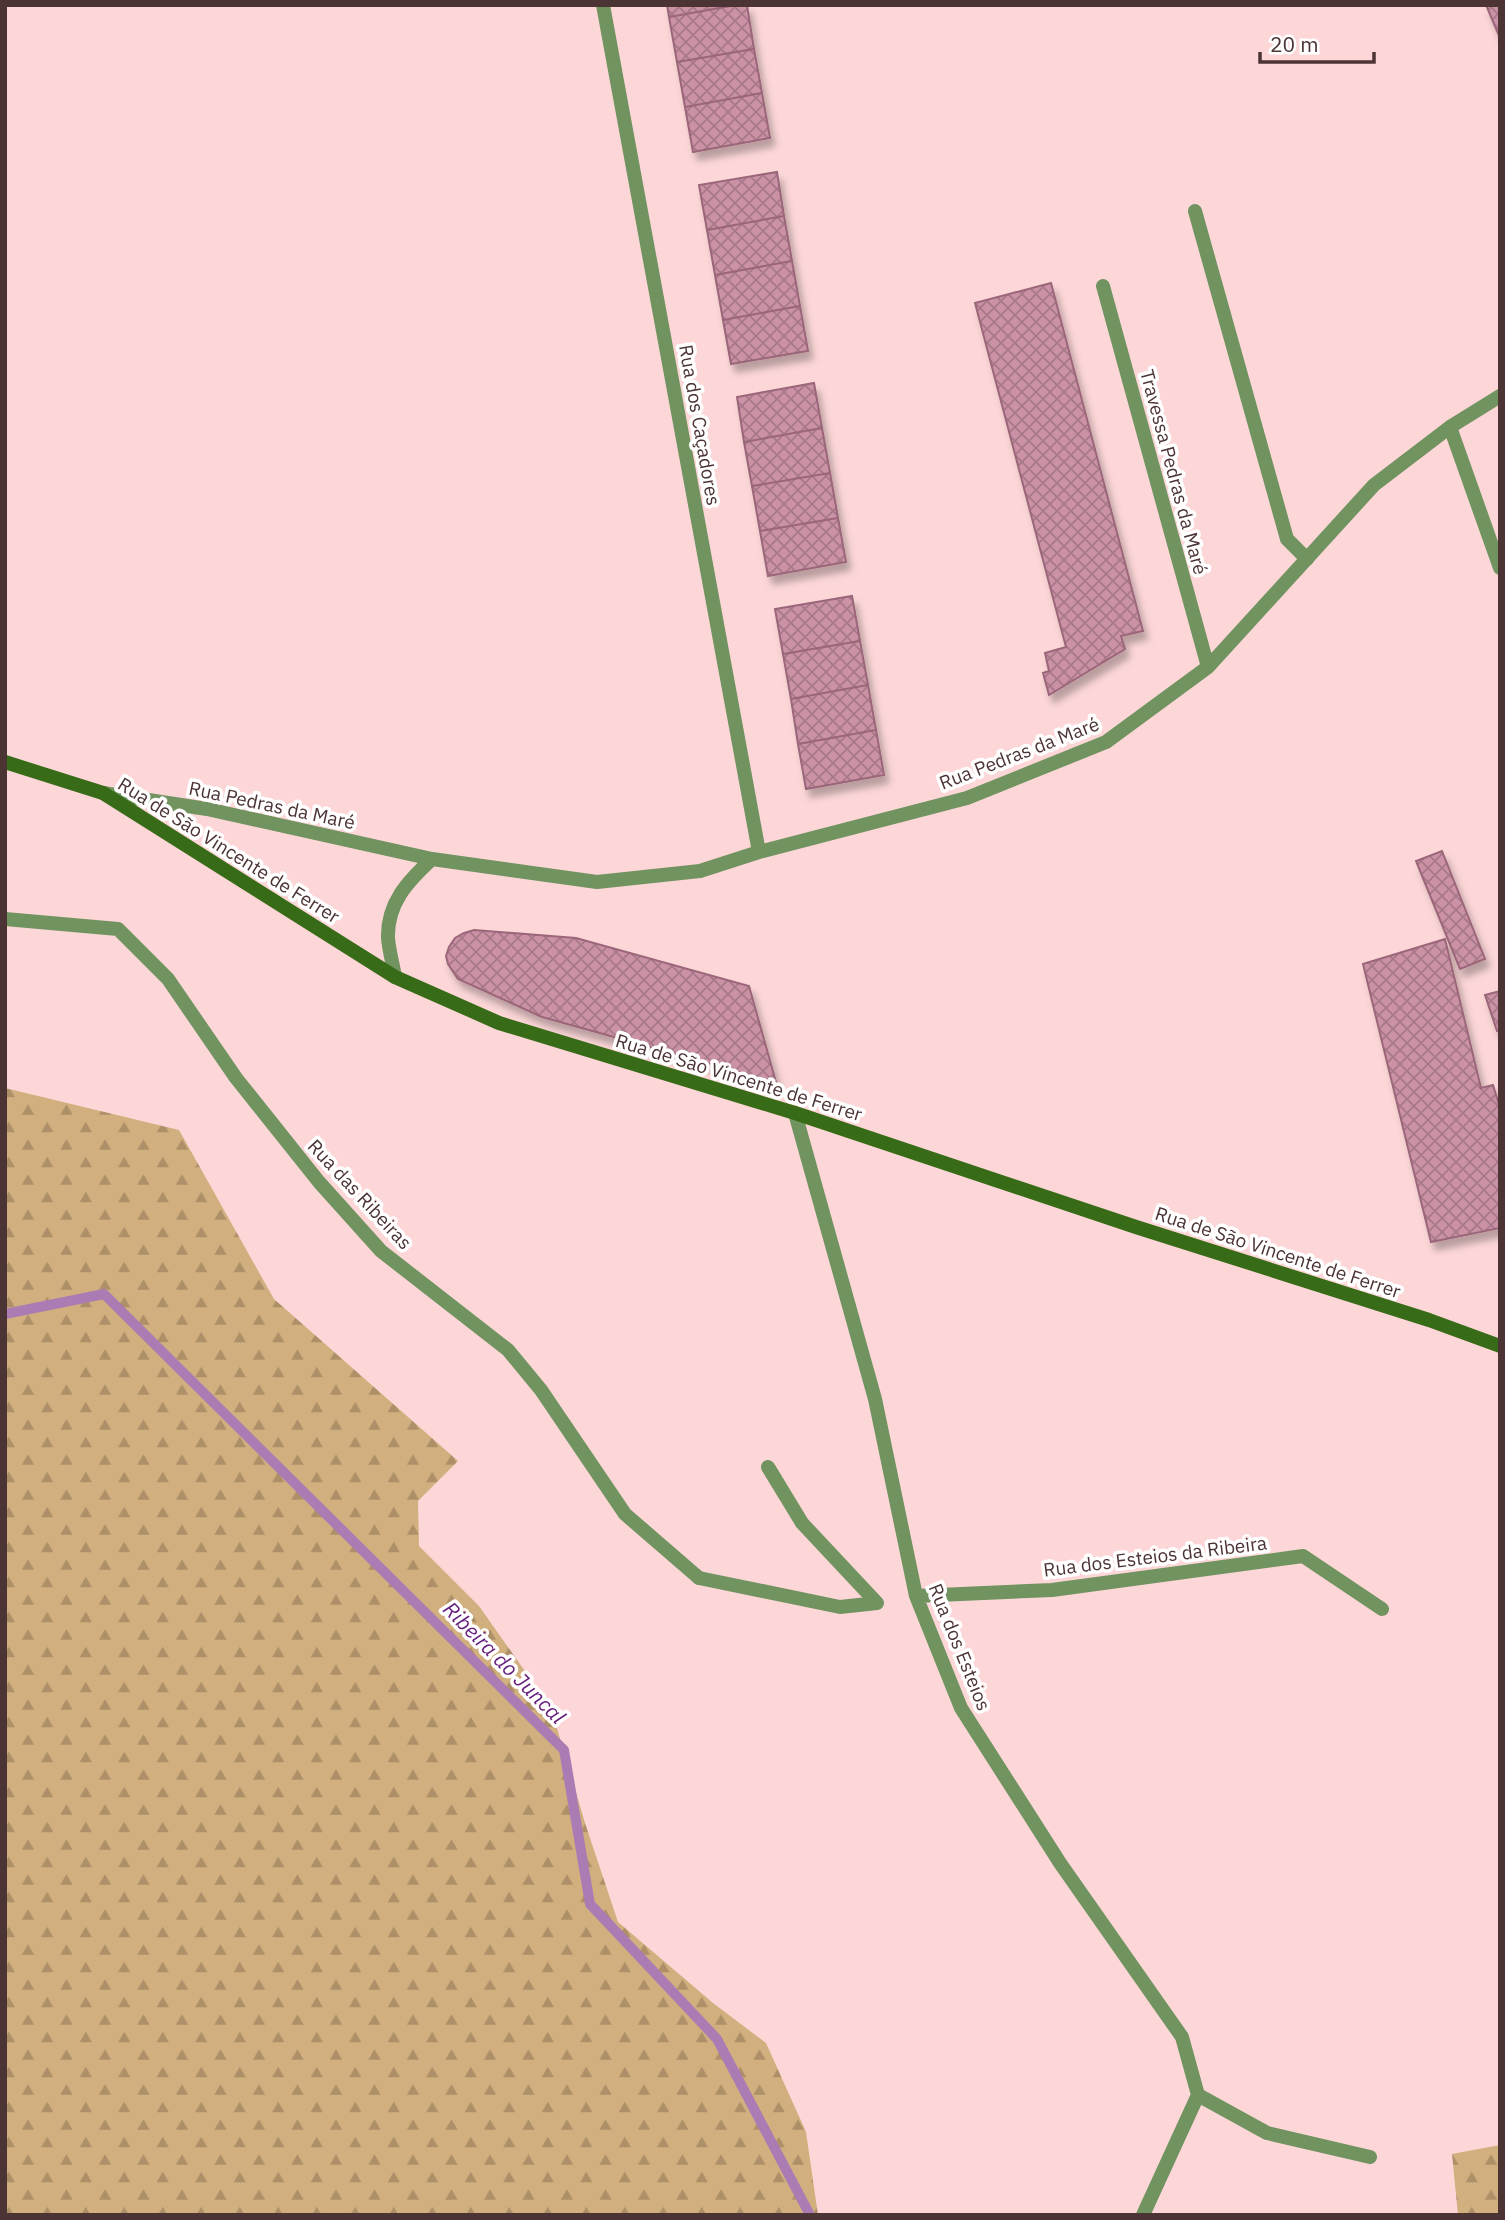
<svg xmlns="http://www.w3.org/2000/svg" width="1505" height="2220" viewBox="0 0 1505 2220" font-family="'IBM Plex Sans',sans-serif">
<style>
.forest{fill:url(#forest-firs)}
.lines{fill:none;stroke-linecap:round;stroke-linejoin:round}
.stream{stroke:#ab7cb4;stroke-width:10}
.building{fill:url(#building-cross-hatch);stroke:#9b667a;stroke-width:2;filter:url(#shadow)}
.lane{stroke:#709360;stroke-width:14}
.street{stroke:#709360;stroke-width:14}
.secondary{stroke:#386b17;stroke-width:14}
.labels{text-anchor:middle;stroke-width:7;stroke-linejoin:round;paint-order:stroke}
.street-label{font-size:19px;fill:#4c3435;stroke:#fff}
.water-label{font-size:21px;font-style:italic;fill:#66207e;stroke:#fff}
</style>
<defs>
<pattern id="forest-firs" width="22" height="20" patternUnits="userSpaceOnUse" patternTransform="scale(1.75)"><rect width="22" height="20" fill="#d2af7e"/><path d="M5 1l3.5 6h-7zM16 11l3.5 6h-7z" fill="#ad8f68"/></pattern>
<pattern id="building-cross-hatch" width="8" height="8" patternUnits="userSpaceOnUse" patternTransform="scale(1.75)"><rect width="8" height="8" fill="#cb92a6"/><path d="M0 0l8 8M0 8l8-8" fill="none" stroke="#a77888"/></pattern>
<filter id="shadow"><feDropShadow dx="4.5" dy="8" stdDeviation="3.5" flood-color="#0004"/></filter>
</defs>
<rect width="100%" height="100%" fill="#fdd7d8"/>
<path class="forest" d="M 5,1088 L 179,1130 L 274,1299 L 458,1461 L 418,1501 L 419,1546 L 479,1606 L 551,1708 L 585,1823 L 618,1922 L 713,2003 L 766,2043 L 806,2132 L 818,2215 L 5,2215 Z
M 1500,2145 L 1500,2215 L 1458,2215 L 1452,2154 Z"/>
<g class="lines">
<path class="stream" d="M 5,1314 L 104,1294 L 564,1750 L 590,1904 L 717,2039 L 810,2215"/>
</g>
<path class="building" d="M 667,5 L 736,5 L 669,17 Z
M 736,5 L 747,5 L 754,49 L 677,62 L 669,17 Z
M 1486,5 L 1500,5 L 1500,38 Z
M 754,49 L 762,93 L 685,107 L 677,62 Z
M 762,93 L 770,138 L 693,152 L 685,107 Z
M 777,172 L 784,216 L 707,230 L 699,185 Z
M 784,216 L 792,261 L 715,275 L 707,230 Z
M 792,261 L 800,306 L 723,320 L 715,275 Z
M 1051,283 L 1143,631 L 1121,636 L 1125,649 L 1049,695 L 1043,673 L 1049,671 L 1045,653 L 1066,647 L 975,303 Z
M 800,306 L 808,351 L 731,364 L 723,320 Z
M 814,383 L 822,428 L 744,442 L 737,397 Z
M 822,428 L 830,473 L 752,486 L 744,442 Z
M 830,473 L 838,518 L 760,531 L 752,486 Z
M 838,518 L 846,562 L 768,576 L 760,531 Z
M 852,596 L 860,641 L 783,654 L 775,609 Z
M 860,641 L 868,685 L 791,699 L 783,654 Z
M 868,685 L 876,730 L 798,744 L 791,699 Z
M 876,730 L 884,775 L 806,789 L 798,744 Z
M 1442,851 L 1485,959 L 1460,969 L 1416,861 Z
M 474,930 L 576,938 L 749,986 L 776,1082 L 542,1017 L 458,979 L 448,964 L 446,956 L 449,947 L 455,938 L 464,933 Z
M 1445,939 L 1481,1088 L 1493,1085 L 1500,1108 L 1500,1228 L 1431,1242 L 1363,964 Z
M 1500,991 L 1500,1030 L 1497,1031 L 1485,995 Z"/>
<g class="lines">
<path class="lane" d="M 1195,211 L 1287,539 L 1307,559
M 1450,427 L 1500,568
M 699,1578 L 840,1607 L 877,1603 L 802,1523 L 768,1467
M 1198,2095 L 1267,2133 L 1370,2157"/>
<path class="street" d="M 603,5 L 759,852
M 1103,286 L 1208,667
M 103,793 L 207,809 L 432,859 L 597,882 L 700,871 L 759,852 L 967,798 L 1106,742 L 1208,667 L 1374,485 L 1450,427 L 1500,396
M 5,919 L 118,929 L 168,979 L 236,1078 L 319,1182 L 381,1251 L 508,1350 L 541,1390 L 625,1514 L 699,1578
M 395,977 C 393,964 389,951 388,938 C 387,903 408,881 432,859
M 795,1113 L 875,1399 L 916,1596 L 961,1708 L 1060,1863 L 1182,2037 L 1198,2095 L 1143,2215
M 916,1596 L 1052,1590 L 1303,1556 L 1382,1609"/>
<path class="secondary" d="M 5,762 L 103,793 L 395,977 L 499,1023 L 795,1113 L 1136,1227 L 1429,1320 L 1500,1346"/>
</g>
<g class="labels">
<g class="street-label">
<text transform="translate(700 425) rotate(80)" y="7">Rua dos Caçadores</text>
<text transform="translate(1174 472) rotate(75)" y="7">Travessa Pedras da Maré</text>
<text transform="translate(1019 753) rotate(-21)" y="7">Rua Pedras da Maré</text>
<text transform="translate(272 805) rotate(12)" y="7">Rua Pedras da Maré</text>
<text transform="translate(229 850) rotate(32)" y="7">Rua de São Vincente de Ferrer</text>
<text transform="translate(739 1077) rotate(17)" y="7">Rua de São Vincente de Ferrer</text>
<text transform="translate(360 1194) rotate(47)" y="7">Rua das Ribeiras</text>
<text transform="translate(1278 1252) rotate(18)" y="7">Rua de São Vincente de Ferrer</text>
<text transform="translate(1155 1556) rotate(-7)" y="7">Rua dos Esteios da Ribeira</text>
<text transform="translate(960 1647) rotate(68)" y="7">Rua dos Esteios</text>
</g>
<g class="water-label">
<text transform="translate(504 1663) rotate(45)" y="7">Ribeira do Juncal</text>
</g>
</g>
<rect width="1505" height="2220" fill="none" stroke="#4c3435" stroke-width="14"/>
<path d="M1260 52v10h114v-10" fill="none" stroke="#4c3435" stroke-width="3.5"/>
<text x="1270" y="52" font-size="21" fill="#4c3435" stroke="#ffffff" stroke-width="5" paint-order="stroke">20 m</text>
</svg>
